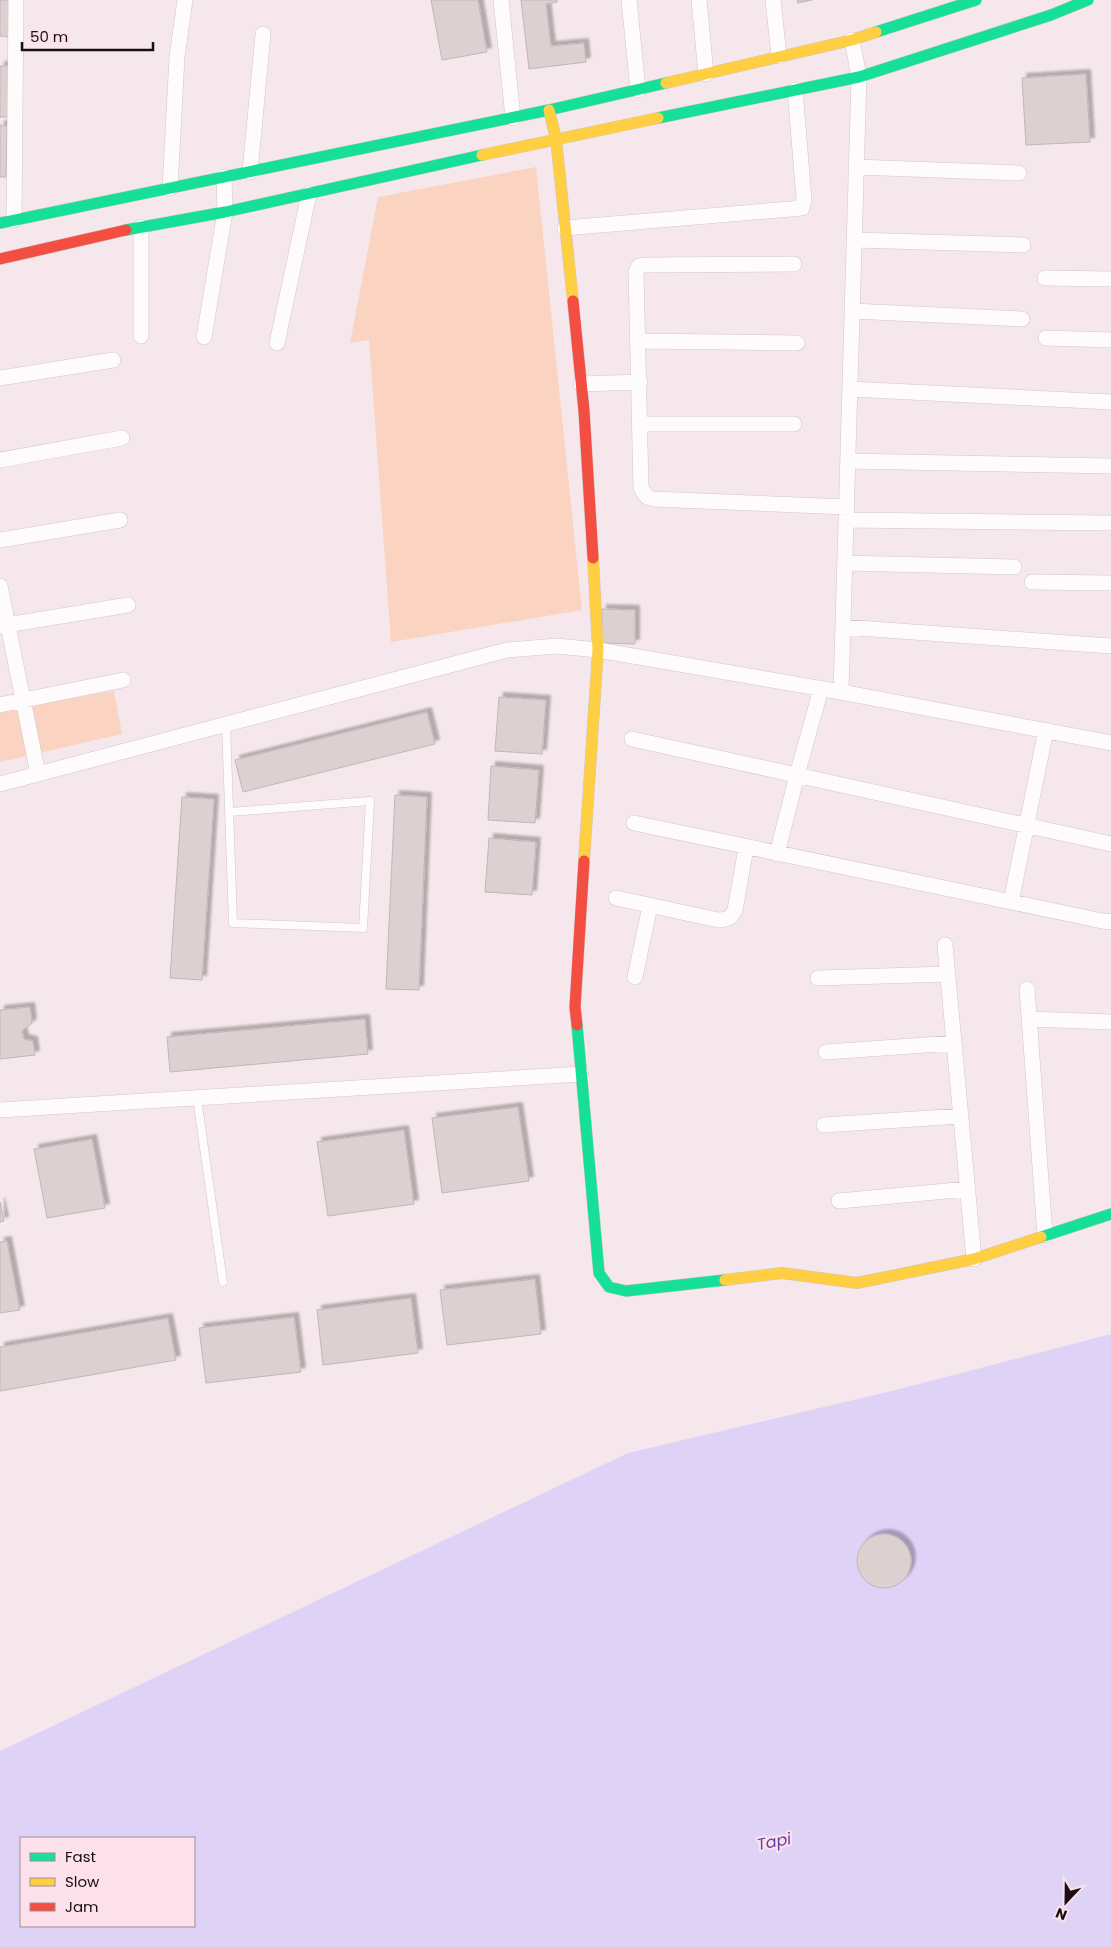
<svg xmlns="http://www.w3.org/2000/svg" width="1111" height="1947" viewBox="0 0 1111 1947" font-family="Poppins,sans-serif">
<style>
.green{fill:#fad4c0}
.water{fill:#dfd2f7;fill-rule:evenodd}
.building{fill:#dcd0d1;stroke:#c2b6b7;filter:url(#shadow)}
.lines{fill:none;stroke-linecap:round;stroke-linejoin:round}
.lane-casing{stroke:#d2c6ca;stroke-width:9}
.street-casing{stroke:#d2c6ca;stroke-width:16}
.fast-casing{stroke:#d2c6ca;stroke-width:12}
.slow-casing{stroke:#d2c6ca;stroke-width:12}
.jam-casing{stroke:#d2c6ca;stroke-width:12}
.lane{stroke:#fefbfc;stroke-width:8}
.street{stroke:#fefbfc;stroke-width:15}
.fast{stroke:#16e098;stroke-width:11}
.slow{stroke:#ffcf43;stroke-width:11}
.jam{stroke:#f24e42;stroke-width:11}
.labels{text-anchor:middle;stroke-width:4.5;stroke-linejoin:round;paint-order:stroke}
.water-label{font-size:16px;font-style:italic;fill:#603fa0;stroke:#fce1ea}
</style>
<defs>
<filter id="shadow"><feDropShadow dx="4.5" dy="-4.5" stdDeviation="1" flood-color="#0004"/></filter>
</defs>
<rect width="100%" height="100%" fill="#f6e7ec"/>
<path class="green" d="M 536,167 L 582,610 L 391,642 L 369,340 L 350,343 L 378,197 Z
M 114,691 L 122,734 L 0,762 L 0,711 Z"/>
<path class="water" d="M 1111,1334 L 1111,1947 L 0,1947 L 0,1751 L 628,1453 L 892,1391 ZM 21,1838 L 194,1838 L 194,1926 L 21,1926 Z"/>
<path class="building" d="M 0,0 L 14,0 L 11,37 L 0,36 Z
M 431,0 L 478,0 L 487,52 L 442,60 Z
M 521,0 L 557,0 L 557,2 L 546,4 L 551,46 L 584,43 L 586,62 L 529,69 Z
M 797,0 L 812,0 L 798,3 Z
M 0,66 L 9,66 L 8,117 L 0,117 Z
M 1086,74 L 1090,142 L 1026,145 L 1022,78 Z
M 0,125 L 7,126 L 6,177 L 0,177 Z
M 602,609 L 635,610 L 635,644 L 602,643 Z
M 499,697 L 546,700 L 542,754 L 495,751 Z
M 427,712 L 435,744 L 243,792 L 235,760 Z
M 491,766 L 539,770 L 535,823 L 488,820 Z
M 395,795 L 427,797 L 419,990 L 386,989 Z
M 182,797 L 214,799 L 202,980 L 170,978 Z
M 489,838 L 536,842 L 532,895 L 485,892 Z
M 30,1007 L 32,1023 L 22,1031 L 24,1039 L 33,1041 L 35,1055 L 0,1059 L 0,1010 Z
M 365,1019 L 368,1054 L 170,1072 L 167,1037 Z
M 518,1107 L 529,1181 L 442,1193 L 432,1118 Z
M 404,1130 L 414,1204 L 328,1216 L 317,1142 Z
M 92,1139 L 105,1208 L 47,1218 L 34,1149 Z
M 0,1202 L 4,1221 L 0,1222 Z
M 7,1241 L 20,1310 L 0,1313 L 0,1242 Z
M 535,1279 L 541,1334 L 447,1345 L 440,1290 Z
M 411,1298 L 418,1353 L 323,1365 L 317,1310 Z
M 294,1317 L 301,1372 L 206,1383 L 199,1328 Z
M 168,1318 L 176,1360 L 0,1391 L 0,1347 Z
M857 1561a27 27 0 1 1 54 0a27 27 0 1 1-54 0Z"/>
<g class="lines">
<g class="lane-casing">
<path id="lane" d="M 226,724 L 233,923 L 363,928 L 370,801 L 230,812
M 197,1098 L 223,1282"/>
</g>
<g class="street-casing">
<path id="street" d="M 501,0 L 513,118
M 629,0 L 638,90
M 699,0 L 706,74
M 773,0 L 779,56
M 856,167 L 1019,173
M 250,172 L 263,34
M 170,188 L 177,57 L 185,0
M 14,220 L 16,0
M 141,227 L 141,336
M 565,228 L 802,208 L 804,199 L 795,90
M 854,240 L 1023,245
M 794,264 L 642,265 L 639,266 L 636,272 L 641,488 L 647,497 L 653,499 L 847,507
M 1045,278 L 1111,279
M 852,311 L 1022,319
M 204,337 L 225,212 L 224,177
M 1046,338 L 1111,340
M 639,341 L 797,343
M 277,343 L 309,194
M 0,378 L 113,360
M 581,384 L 640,382
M 850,389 L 1111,402
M 640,424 L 794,424
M 0,460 L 122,438
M 848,461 L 1111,466
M 847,520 L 1111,523
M 0,540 L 120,520
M 845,563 L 1014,567
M 1032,582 L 1111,583
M 0,586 L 38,774
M 0,626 L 128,605
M 843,627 L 1111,646
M 841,692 L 859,77 L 852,40
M 0,705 L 123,680
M 632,739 L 1111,844
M 0,784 L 507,650 L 557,646 L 598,650 L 841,692 L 1111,743
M 634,823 L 1107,922 L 1111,921
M 777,854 L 797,775 L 821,689
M 616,898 L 718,920 C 727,920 731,918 735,910 L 746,848
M 1011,902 L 1046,730
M 945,945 L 974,1259
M 635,977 L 650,906
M 818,978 L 948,974
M 1027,989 L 1045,1235
M 1030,1019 L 1111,1022
M 826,1052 L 954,1043
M 0,1110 L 581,1074
M 824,1125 L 961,1116
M 839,1201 L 968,1189"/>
</g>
<g class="fast-casing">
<path id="fast" d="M 876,32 L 976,0
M 658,118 L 859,77 L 1051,15 L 1088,0
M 0,223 L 549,110 L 666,83
M 126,230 L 225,212 L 482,155
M 577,1025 L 599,1273 L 609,1287 L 626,1291 L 725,1280
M 1041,1237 L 1111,1214"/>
</g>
<g class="slow-casing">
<path id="slow" d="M 666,83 L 852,40 L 876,32
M 549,110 L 556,139 L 573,301
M 482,155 L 658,118
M 584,861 L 598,650 L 593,558
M 725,1280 L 782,1273 L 857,1283 L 974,1259 L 1041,1237"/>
</g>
<g class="jam-casing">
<path id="jam" d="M 0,259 L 126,230
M 573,301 L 584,411 L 593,558
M 577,1025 L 575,1007 L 584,861"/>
</g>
<use href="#lane" class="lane"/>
<use href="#street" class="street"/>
<use href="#fast" class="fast"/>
<use href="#slow" class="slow"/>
<use href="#jam" class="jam"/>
</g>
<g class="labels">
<g class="water-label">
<text transform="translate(774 1841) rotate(-11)" y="6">Tapi</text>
</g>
</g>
<rect x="20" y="1837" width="175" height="90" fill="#fce1ea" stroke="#a18d94"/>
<rect x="30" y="1853" width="25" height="8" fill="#16e098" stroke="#a18d94"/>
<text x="65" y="1862" font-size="15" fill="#180f12">Fast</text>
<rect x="30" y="1878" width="25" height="8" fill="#ffcf43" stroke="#a18d94"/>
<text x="65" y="1887" font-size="15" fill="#180f12">Slow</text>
<rect x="30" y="1903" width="25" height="8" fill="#f24e42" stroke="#a18d94"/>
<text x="65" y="1912" font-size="15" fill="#180f12">Jam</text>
<g transform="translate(1066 1902) rotate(202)" stroke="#fce1ea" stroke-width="4" paint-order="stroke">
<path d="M0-4L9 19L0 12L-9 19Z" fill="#180f12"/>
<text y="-8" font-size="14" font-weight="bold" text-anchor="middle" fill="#180f12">N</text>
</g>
<path d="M22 42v8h131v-8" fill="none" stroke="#180f12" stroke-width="2.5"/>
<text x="30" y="42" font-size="15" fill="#180f12" stroke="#fce1ea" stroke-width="4" paint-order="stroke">50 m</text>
</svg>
